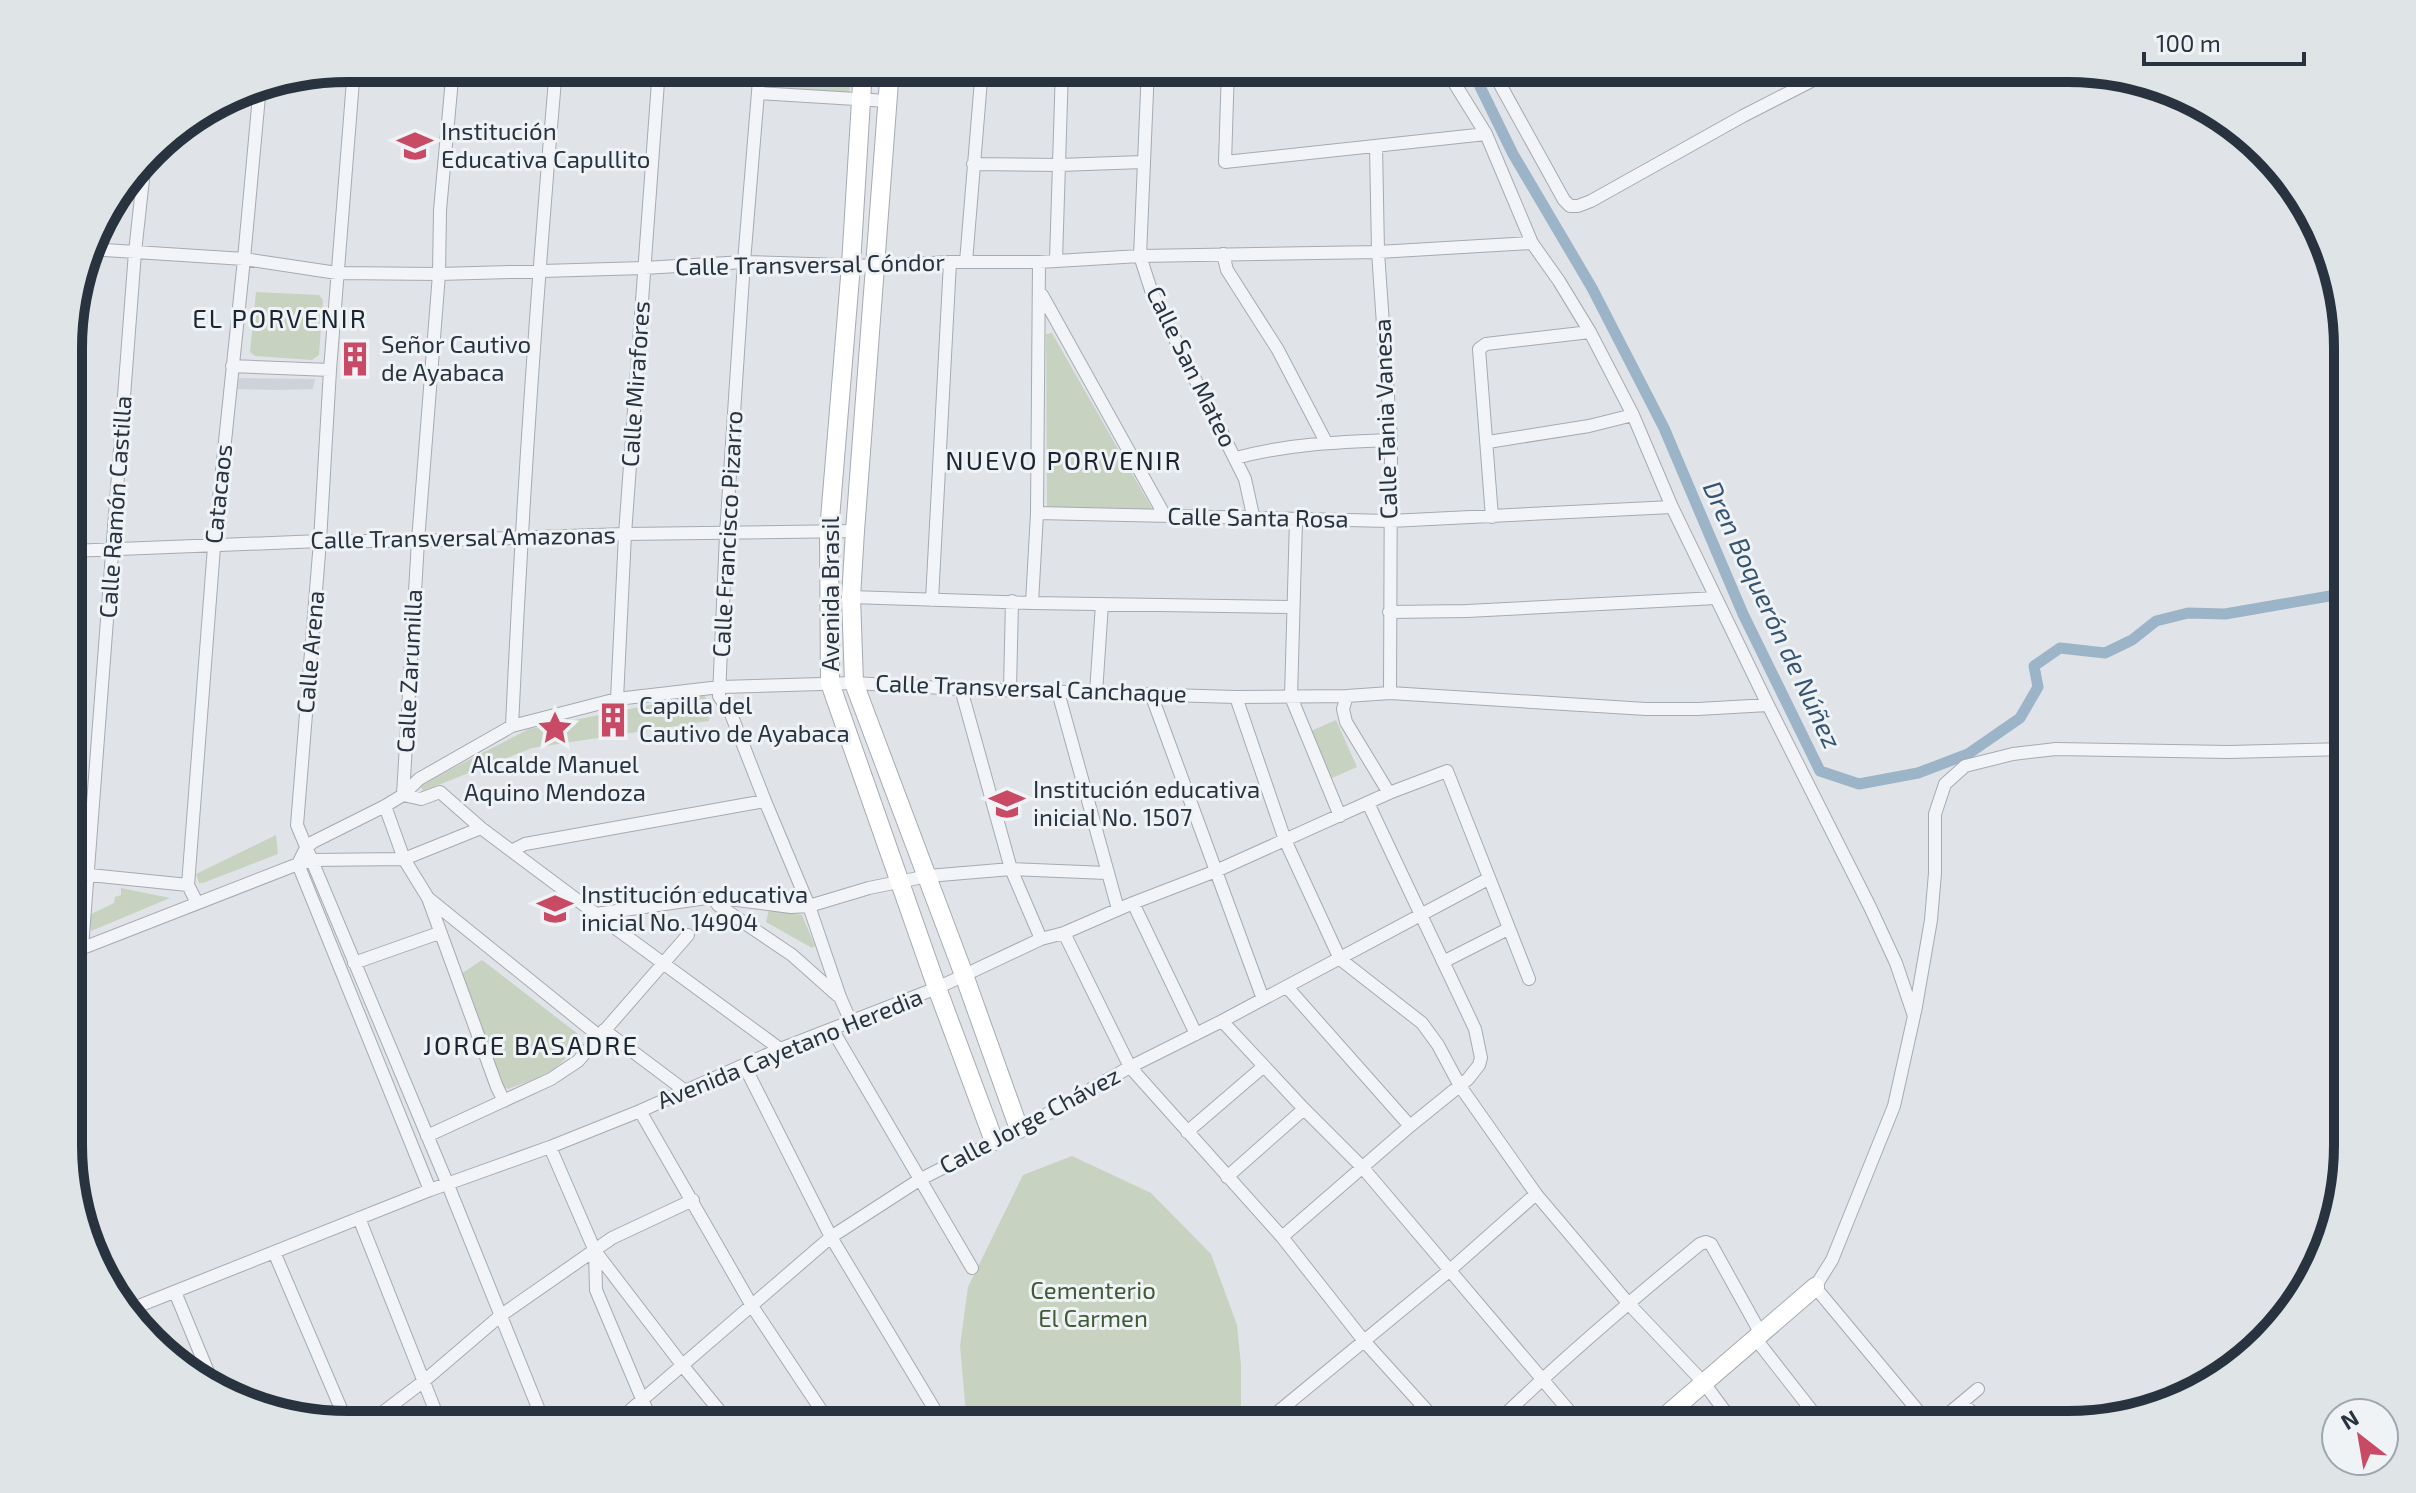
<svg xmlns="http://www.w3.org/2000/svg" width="2416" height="1493" viewBox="0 0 2416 1493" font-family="'Exo 2',sans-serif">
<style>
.built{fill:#ced3da}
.green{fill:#c7d2c1}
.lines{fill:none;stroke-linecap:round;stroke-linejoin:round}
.canal{stroke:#9cb4c7;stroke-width:11}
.street-casing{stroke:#a5abb2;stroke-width:14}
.secondary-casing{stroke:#a5abb2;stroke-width:20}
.street{stroke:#f2f4f7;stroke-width:12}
.secondary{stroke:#fff;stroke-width:18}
.labels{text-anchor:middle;stroke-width:6;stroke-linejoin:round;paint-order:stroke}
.poi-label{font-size:24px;fill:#29333f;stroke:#eff3f6;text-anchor:start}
.street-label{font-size:24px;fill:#29333f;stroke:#eff3f6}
.park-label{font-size:24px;fill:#405a37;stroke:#eff3f6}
.neighbourhood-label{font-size:26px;letter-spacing:2px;fill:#1b2430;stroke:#eff3f6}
.water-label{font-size:26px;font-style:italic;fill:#355471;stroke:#eff3f6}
.rim{fill:none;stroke:#29333f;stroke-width:10}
</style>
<rect width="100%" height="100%" fill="#e0e4e8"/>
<path class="built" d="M 239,378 L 315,379 L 313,389 L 279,390 L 238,389 Z"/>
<path class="green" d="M 772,68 L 851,68 L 849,101 L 771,99 Z
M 256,292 L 319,295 L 323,300 L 319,355 L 312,360 L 255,356 L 250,352 Z
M 1052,333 L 1154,512 L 1047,509 L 1046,334 Z
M 700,695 L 704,695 L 711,705 L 709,721 L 532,748 L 423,791 L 420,785 L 529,729 Z
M 1336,720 L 1357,767 L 1332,778 L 1311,731 Z
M 276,835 L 278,854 L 203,883 L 199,883 L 196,874 Z
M 121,888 L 170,898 L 91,931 L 89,915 L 114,903 L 115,897 L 121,895 Z
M 769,909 L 802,915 L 815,946 L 812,948 L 766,922 Z
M 482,960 L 578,1034 C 571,1068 538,1078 508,1089 L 498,1084 L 461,974 Z
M 1072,1156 L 1151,1193 L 1211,1254 L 1237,1325 L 1241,1365 L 1241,1409 L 1236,1425 L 967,1425 L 960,1346 L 968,1287 L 1023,1175 Z"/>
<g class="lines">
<path class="canal" d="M 1471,68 L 1513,154 L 1592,288 L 1664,428 L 1743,614 L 1820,771 L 1859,784 L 1918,773 L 1968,754 L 2020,718 L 2038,687 L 2034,666 L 2060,648 L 2105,653 L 2132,640 L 2156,621 L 2188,613 L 2225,614 L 2347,593"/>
<g class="street-casing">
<path id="street" d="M 354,68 L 330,370 L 320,541 L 297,825 L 448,1185 L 545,1425
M 453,68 L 440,210 L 439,274 L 418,541 L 403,795 L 421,799 L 440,792 L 481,828 L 596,914 L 780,1049
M 760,68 L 744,262 L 726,534 L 719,696 L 731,714 L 765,801 L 809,906 L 840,997 L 851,1022
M 1148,68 L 1140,256 L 1152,293 L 1245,479 L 1254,520
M 1228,68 L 1225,162 L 1486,134
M 1445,68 L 1486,134 L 1532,243 L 1559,281 L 1590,332 L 1633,415 L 1672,507 L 1768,705 L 1870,907 L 1896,963 L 1914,1016 L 1894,1106 L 1832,1260 L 1815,1287 L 1929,1424
M 1491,68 L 1564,200 L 1570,206 L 1578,206 L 1591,201 L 1743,116 L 1837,68
M 758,93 L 888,101
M 1376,146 L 1378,252 L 1391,440 L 1390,693
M 973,164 L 1059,165 L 1143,162
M 89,249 L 244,259 L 337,273 L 439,274 L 644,268 L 744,262 L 876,266 L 950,262 L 1039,262 L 1140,256 L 1378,252 L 1532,243
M 1223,254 L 1227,270 L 1278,350 L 1326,442
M 1056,260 L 1062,68
M 966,262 L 982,68
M 1042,295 L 1165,516
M 232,366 L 330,370
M 1488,442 L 1589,426 L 1633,415
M 1236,458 C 1287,444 1338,442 1391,440
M 1037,513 L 1390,521 L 1672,507
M 1492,517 L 1479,349 L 1486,344 L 1590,332
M 1296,520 L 1291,697 L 1340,816
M 70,551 L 320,541 L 418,541 L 625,534 L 855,531
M 851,597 L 1032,603 L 1293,607
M 932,600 L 950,262
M 1032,603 L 1037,513 L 1039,262
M 1389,612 L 1467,611 L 1716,598
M 961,689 L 1011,869 L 1041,939
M 1010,689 L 1012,601
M 1058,692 L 1118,909
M 1096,693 L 1102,604
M 1151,694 L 1263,999
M 1347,696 L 1343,709 L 1346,722 L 1389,793
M 1236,697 L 1285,840 L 1340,959 L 1422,1023 L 1438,1045 L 1460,1086 L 1536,1194 L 1628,1303 L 1704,1383 L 1735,1425
M 617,699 L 625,534 L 659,68
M 512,726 C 522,506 537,287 556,68
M 385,806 L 404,859 L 428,898 L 497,1087 L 504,1101
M 513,850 L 525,844 L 765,801
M 70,873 L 188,885 L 197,903
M 188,885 L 214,547 L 244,259 L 260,85
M 713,897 L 718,905 L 792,955 L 837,995
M 428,898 L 599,1036
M 1133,903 L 1196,1034
M 596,914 L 713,897 L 791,907 L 809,906 L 869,888 L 928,876 L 1011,869 L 1107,873
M 1064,933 L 1130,1067 L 1282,1237 L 1364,1341 L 1440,1425
M 82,948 L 135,252 L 145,161
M 70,953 L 298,864 L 306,848 L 313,842 L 385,806 L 403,795 L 419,779 L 512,726 L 617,699 L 720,687 L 854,683 L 961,689 L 1236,697 L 1347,696 L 1390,693 L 1646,709 L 1698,709 L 1768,705
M 1443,962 L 1508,929
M 354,963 L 439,933
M 1287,987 L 1410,1126
M 1915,1012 L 1931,920 L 1935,873 L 1935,814 L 1945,784 L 1965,766 L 2013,754 L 2056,749 L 2229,752 L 2347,749
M 1222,1021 L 1304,1109 L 1363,1168 L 1581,1425
M 832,1029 L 972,1268
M 604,1030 L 684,1090
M 744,1065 L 831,1237 L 944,1425
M 640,1111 L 752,1306 L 831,1425
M 1187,1132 L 1264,1066
M 427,1136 L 551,1079 L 578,1061 L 688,935
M 550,1147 L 595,1251 L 683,1366 L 731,1425
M 1227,1177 L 1304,1109
M 430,1190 L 298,864 L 311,860 L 404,859 L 481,828
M 359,1218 L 441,1425
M 1282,1237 L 1410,1126 L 1468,1079 L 1479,1065 L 1481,1058 L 1475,1029 L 1368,803
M 595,1251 L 596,1290 L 653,1425
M 274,1252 L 348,1425
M 175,1292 L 215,1389
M 126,1311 L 430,1190 L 550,1147 L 640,1111 L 780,1049 L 937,988 L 1041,939 L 1064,933 L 1133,903 L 1216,871 L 1389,793 L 1447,771 L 1529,979
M 1755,1338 L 1823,1425
M 1962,1404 L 1987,1424
M 1936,1424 L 1978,1389
M 366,1425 L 424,1381 L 500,1316 L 612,1238 L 693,1200
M 613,1425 L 831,1237 L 919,1180 L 1033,1122 L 1130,1067 L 1222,1021 L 1488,879
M 1262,1425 L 1450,1270 L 1536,1194
M 1494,1425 C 1560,1361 1629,1302 1700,1244 L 1706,1242 L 1711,1244 L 1761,1334"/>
</g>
<g class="secondary-casing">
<path id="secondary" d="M 863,68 L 851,265 L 829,531 L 830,683 L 937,988 L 994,1141
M 890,68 L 855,531 L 851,597 L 854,683 L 964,975 L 1019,1129
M 1267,1420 L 1271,1425
M 1655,1425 L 1815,1287"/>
</g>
<use href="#street" class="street"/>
<use href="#secondary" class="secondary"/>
</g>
<defs>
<g id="school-bare" transform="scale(2.76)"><path d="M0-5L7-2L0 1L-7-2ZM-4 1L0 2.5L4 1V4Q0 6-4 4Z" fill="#c84a65" stroke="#eff3f6" stroke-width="2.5" paint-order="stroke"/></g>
<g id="building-bare" transform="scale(2.76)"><path d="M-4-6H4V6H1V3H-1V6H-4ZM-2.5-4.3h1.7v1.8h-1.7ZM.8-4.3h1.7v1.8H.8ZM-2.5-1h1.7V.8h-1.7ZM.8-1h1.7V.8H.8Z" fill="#c84a65" stroke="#eff3f6" stroke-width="2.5" paint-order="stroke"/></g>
<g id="sight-bare" transform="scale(2.76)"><path d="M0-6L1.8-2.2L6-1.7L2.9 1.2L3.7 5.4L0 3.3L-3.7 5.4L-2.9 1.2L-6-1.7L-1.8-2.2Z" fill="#c84a65" stroke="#eff3f6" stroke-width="2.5" paint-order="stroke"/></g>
</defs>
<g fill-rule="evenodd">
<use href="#school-bare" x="415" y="146"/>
<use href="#building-bare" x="355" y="359"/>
<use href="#building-bare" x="613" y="720"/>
<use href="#sight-bare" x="555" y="728"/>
<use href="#school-bare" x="1007" y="804"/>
<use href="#school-bare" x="555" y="909"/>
</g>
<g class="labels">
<g class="poi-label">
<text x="441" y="140">Institución<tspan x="441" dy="28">Educativa Capullito</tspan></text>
<text x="381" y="353">Señor Cautivo<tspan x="381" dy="28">de Ayabaca</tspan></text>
<text x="639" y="714">Capilla del<tspan x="639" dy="28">Cautivo de Ayabaca</tspan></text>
<text x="555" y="773" text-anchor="middle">Alcalde Manuel<tspan x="555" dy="28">Aquino Mendoza</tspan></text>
<text x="1033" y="798">Institución educativa<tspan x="1033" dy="28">inicial No. 1507</tspan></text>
<text x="581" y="903">Institución educativa<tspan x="581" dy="28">inicial No. 14904</tspan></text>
</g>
<g class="street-label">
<text transform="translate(810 265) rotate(-1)" y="8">Calle Transversal Cóndor</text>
<text transform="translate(1191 367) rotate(64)" y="8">Calle San Mateo</text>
<text transform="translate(636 384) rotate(-86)" y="8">Calle Mirafores</text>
<text transform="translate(1386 419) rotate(-92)" y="8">Calle Tania Vanesa</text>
<text transform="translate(219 494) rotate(-84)" y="8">Catacaos</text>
<text transform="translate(116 507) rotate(-86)" y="8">Calle Ramón Castilla</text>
<text transform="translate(1258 518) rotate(1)" y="8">Calle Santa Rosa</text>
<text transform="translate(728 534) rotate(-87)" y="8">Calle Francisco Pizarro</text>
<text transform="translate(463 538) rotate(-1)" y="8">Calle Transversal Amazonas</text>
<text transform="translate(831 594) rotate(-90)" y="8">Avenida Brasil</text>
<text transform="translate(311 652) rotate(-85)" y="8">Calle Arena</text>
<text transform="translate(410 671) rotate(-87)" y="8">Calle Zarumilla</text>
<text transform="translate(1031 689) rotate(2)" y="8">Calle Transversal Canchaque</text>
<text transform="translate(790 1049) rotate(-22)" y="8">Avenida Cayetano Heredia</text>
<text transform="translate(1030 1121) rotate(-28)" y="8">Calle Jorge Chávez</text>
</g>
<g class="park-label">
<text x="1093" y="1299">Cementerio<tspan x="1093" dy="28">El Carmen</tspan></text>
</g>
<g class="neighbourhood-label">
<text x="280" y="328">EL PORVENIR</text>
<text x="1064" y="470">NUEVO PORVENIR</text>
<text x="531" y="1055">JORGE BASADRE</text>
</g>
<g class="water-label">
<text transform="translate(1772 615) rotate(65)" y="9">Dren Boquerón de Núñez</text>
</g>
</g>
<path d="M0 0H2416V1493H0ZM348 82H2068A266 266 0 0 1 2334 348V1145A266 266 0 0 1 2068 1411H348A266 266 0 0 1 82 1145V348A266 266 0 0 1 348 82Z" fill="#dfe4e7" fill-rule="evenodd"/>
<path class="rim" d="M348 82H2068A266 266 0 0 1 2334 348V1145A266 266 0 0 1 2068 1411H348A266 266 0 0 1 82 1145V348A266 266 0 0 1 348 82Z"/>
<g transform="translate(2360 1437) rotate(329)"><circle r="38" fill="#eff3f6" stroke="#a0a6ad" stroke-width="2"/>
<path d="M0-6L14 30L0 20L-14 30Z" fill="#c84a65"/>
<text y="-12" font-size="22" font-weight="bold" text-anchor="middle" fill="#29333f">N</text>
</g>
<path d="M2144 52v12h160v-12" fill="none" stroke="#29333f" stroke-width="4"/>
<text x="2156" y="52" font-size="24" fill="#29333f" stroke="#eff3f6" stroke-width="6" paint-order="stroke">100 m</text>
</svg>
